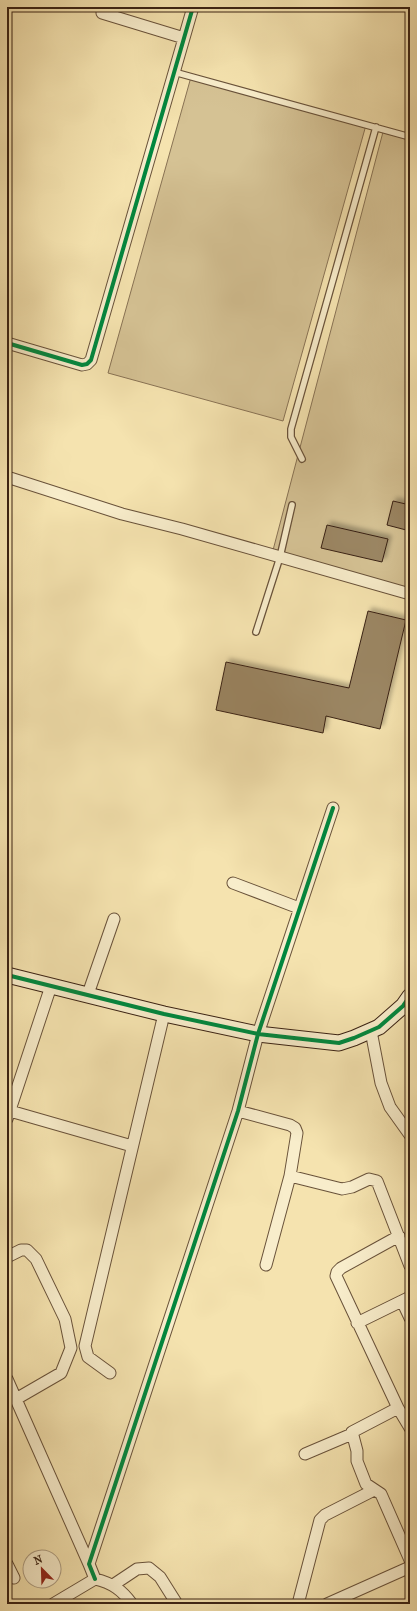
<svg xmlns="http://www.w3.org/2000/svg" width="417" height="1611" viewBox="0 0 417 1611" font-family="'IM FELL French Canon',serif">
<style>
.green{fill:#d5c294;stroke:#887254}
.building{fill:#9b8664;stroke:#3a2213;filter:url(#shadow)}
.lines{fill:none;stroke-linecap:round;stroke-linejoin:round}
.lane-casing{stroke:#69523a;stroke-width:8}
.street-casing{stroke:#69523a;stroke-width:13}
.secondary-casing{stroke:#3a2213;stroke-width:17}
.lane{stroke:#f8edcb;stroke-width:5.5}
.street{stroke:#f8edcb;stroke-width:11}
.secondary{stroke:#f8edcb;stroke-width:15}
.cycleway-casing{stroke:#f8edcb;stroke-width:6}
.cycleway{stroke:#00873e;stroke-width:4}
</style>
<defs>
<filter id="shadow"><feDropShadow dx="3.5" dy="-3.5" stdDeviation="2" flood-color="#0004"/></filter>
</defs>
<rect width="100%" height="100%" fill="#f5e3af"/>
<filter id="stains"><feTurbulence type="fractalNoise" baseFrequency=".005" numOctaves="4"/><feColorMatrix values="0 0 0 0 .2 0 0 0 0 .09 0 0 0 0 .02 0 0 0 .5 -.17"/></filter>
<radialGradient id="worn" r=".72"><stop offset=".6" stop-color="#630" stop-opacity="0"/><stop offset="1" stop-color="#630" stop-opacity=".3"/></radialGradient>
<path class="green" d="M 191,77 L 366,125 L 283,421 L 108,373 Z
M 383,132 L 410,139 L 410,590 L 272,554 Z"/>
<path class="building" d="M 393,501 L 410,505 L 410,531 L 387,525 Z
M 327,525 L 388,539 L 382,562 L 321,548 Z
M 368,611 L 406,620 L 380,729 L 326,716 L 323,733 L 216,710 L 226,662 L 349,688 Z"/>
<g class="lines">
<g class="lane-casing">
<path id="lane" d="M 174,72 L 410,137
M 302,459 L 291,437 L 291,429 L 376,127
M 256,632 L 280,557 L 292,505"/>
</g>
<g class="street-casing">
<path id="street" d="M 102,13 L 184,38
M 7,343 L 82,365 L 87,364 L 91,360 L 193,7
M 7,477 L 122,514 L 182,529 L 410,594
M 233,883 L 299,908
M 88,994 L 114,919
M 371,1031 L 381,1083 L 390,1107 L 410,1135
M 10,1111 L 132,1146
M 238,1111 L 290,1125 L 295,1128 L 297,1133 L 290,1176 L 266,1265
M 7,1119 L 51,986
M 290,1176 L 342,1189 L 352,1187 L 369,1179 L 377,1181 L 410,1266
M 399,1236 L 341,1268 L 337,1272 L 336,1276 L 398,1408 L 352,1432 L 357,1451 L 357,1461 L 366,1484 L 381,1494 L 410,1560
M 7,1257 L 21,1250 L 27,1250 L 36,1259 L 65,1319 L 71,1348 L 61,1373 L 16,1399
M 402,1301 L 410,1318
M 357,1323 L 410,1297
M 110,1373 L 88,1357 L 85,1346 L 164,1014
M 7,1379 L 89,1564
M 398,1408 L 410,1428
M 305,1454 L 352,1434
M 7,1564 L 14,1578
M 95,1579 L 89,1564 L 238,1111 L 258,1034 L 333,808
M 113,1585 L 137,1569 L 149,1568 L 160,1577 L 177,1604
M 53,1604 L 95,1579 C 112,1583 122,1590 132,1604
M 298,1604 L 320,1520 L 325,1515 L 374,1490
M 327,1604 L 410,1567"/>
</g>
<g class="secondary-casing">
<path id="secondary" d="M 7,975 L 164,1014 L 258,1034 L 339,1043 L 354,1038 L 379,1027 L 403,1006 L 410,996"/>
</g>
<use href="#lane" class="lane"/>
<use href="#street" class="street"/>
<use href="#secondary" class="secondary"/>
<g class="cycleway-casing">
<path id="cycleway" d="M 7,343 L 82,365 L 87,364 L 91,360 L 193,7
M 7,975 L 164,1014 L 258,1034 L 339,1043 L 354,1038 L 379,1027 L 403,1006 L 410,996
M 95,1579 L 89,1564 L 238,1111 L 258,1034 L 333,808"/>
</g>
<use href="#cycleway" class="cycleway"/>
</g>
<rect width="417" height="1611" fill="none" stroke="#f5e3af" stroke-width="24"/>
<rect x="8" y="8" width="401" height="1595" fill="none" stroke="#3a2213" stroke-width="2"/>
<rect x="12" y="12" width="393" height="1587" fill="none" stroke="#3a2213"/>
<g transform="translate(42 1569) rotate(337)"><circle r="19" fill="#f8edcb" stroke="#ac9c81"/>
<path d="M0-3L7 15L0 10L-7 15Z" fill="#8f2418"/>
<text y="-6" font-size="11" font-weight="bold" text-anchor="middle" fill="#3a2213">N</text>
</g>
<rect width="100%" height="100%" filter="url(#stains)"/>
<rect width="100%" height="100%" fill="url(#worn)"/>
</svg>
